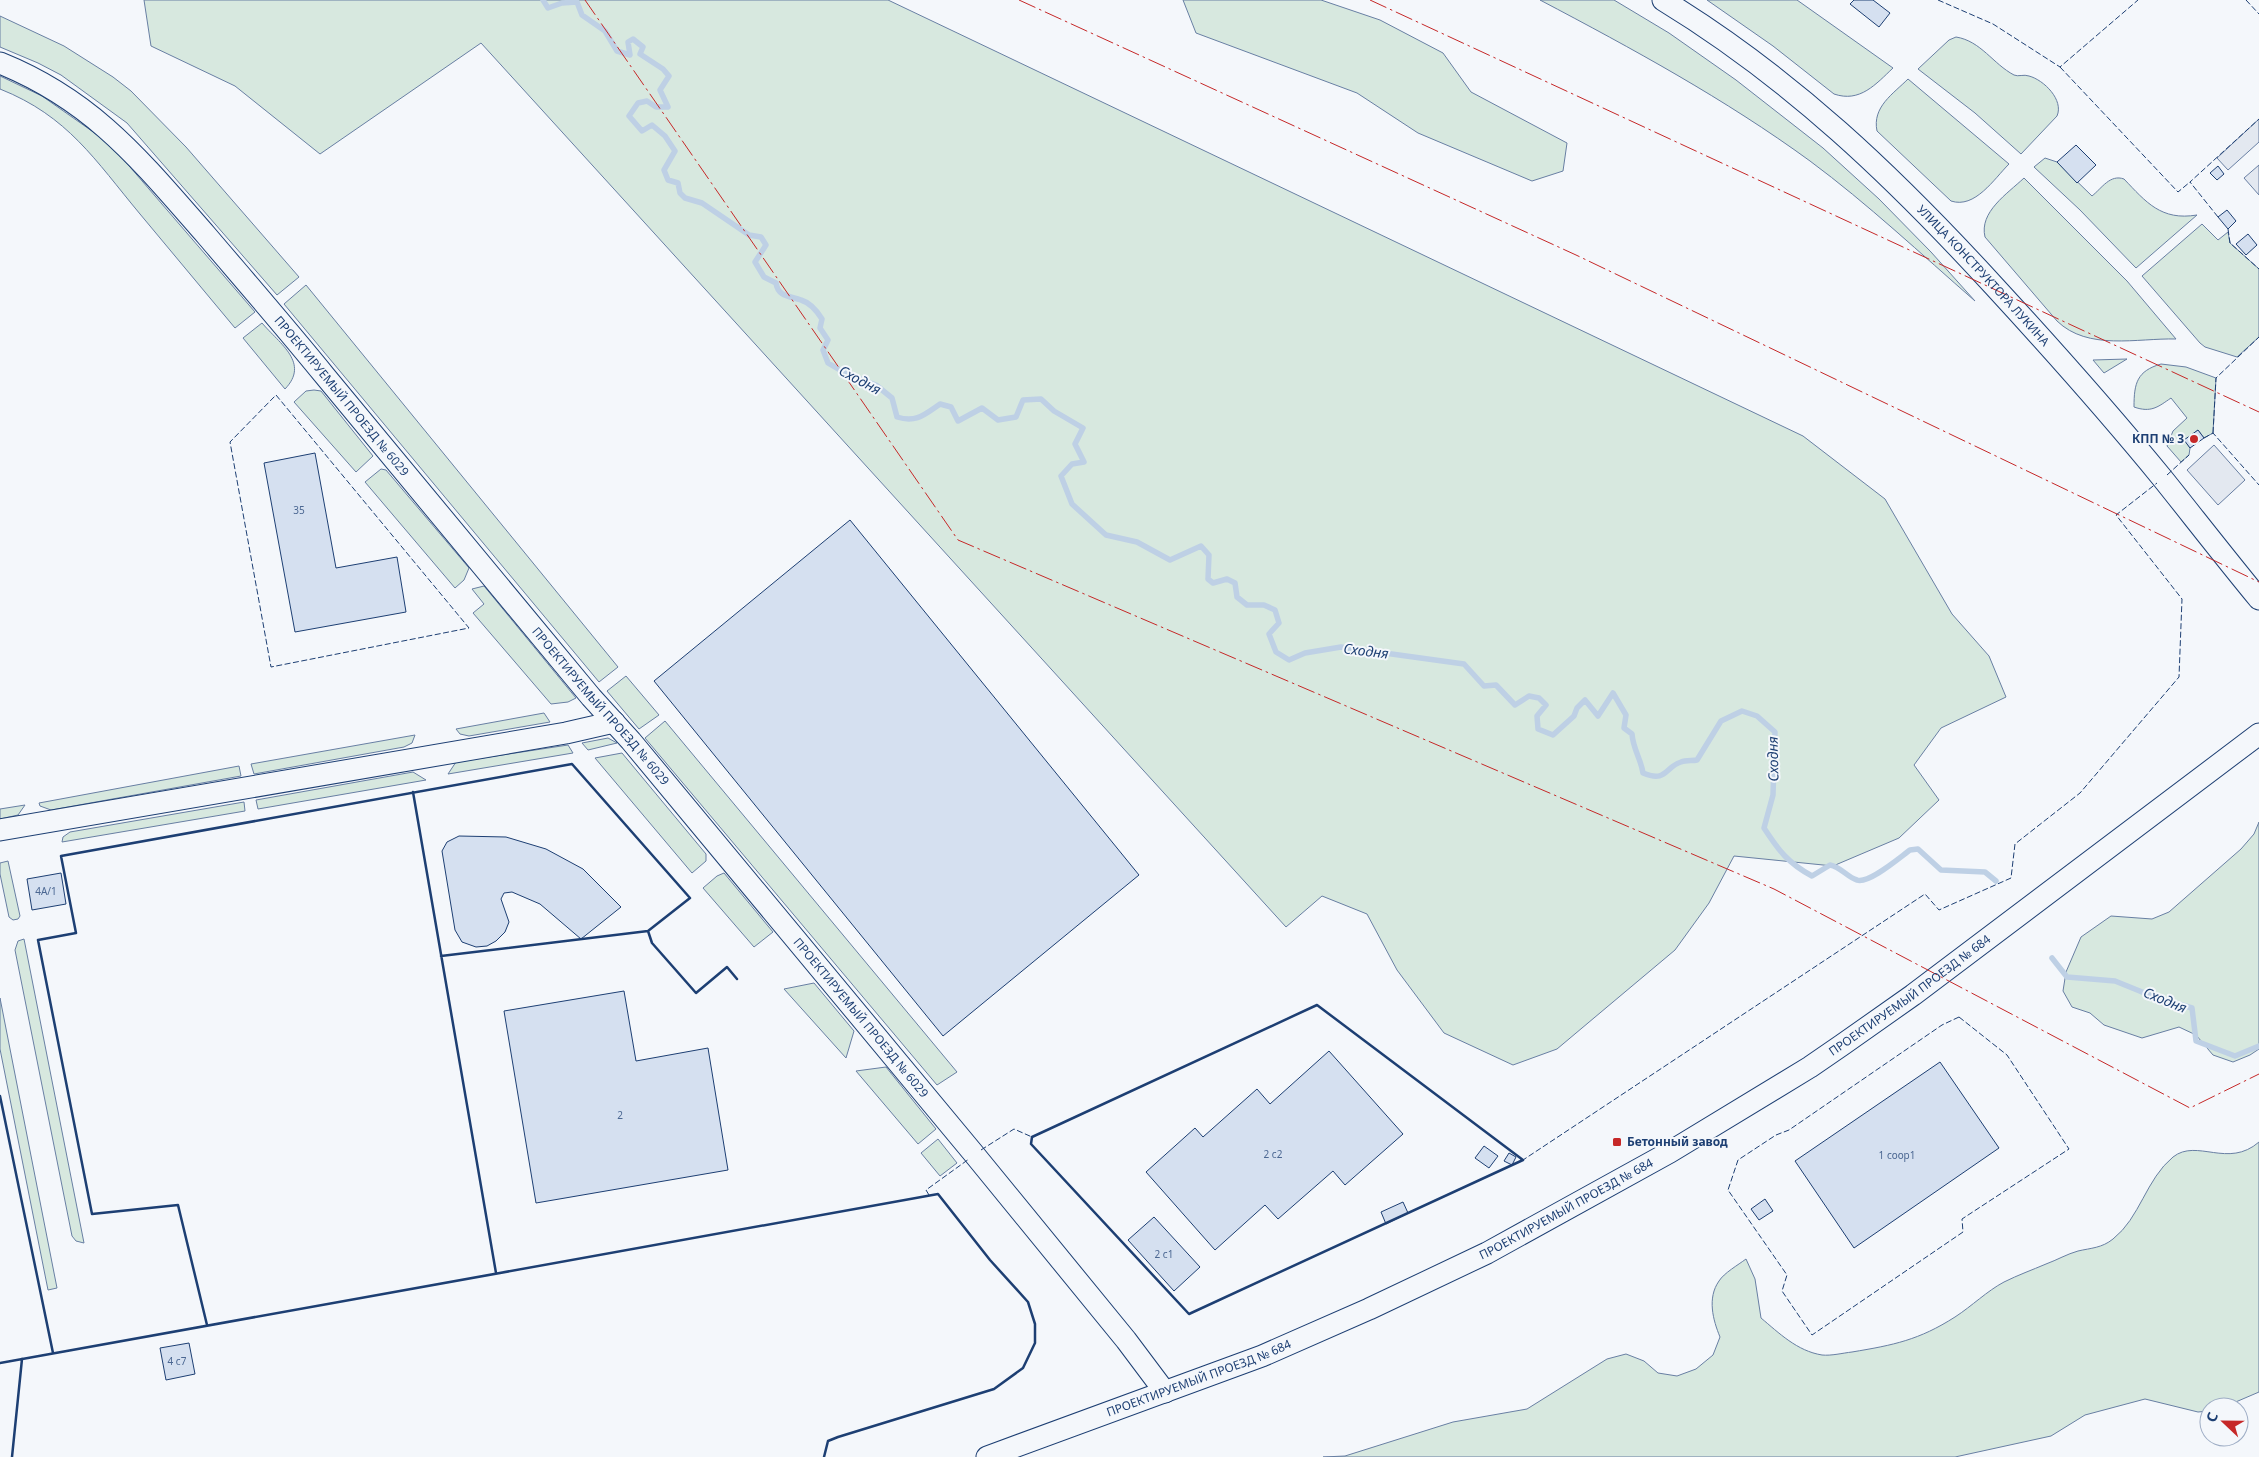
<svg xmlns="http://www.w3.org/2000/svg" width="2259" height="1457" viewBox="0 0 2259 1457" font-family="'Noto Sans',sans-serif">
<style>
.green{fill:#d7e8df;stroke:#687fa3}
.parking{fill:#e3e8f0;stroke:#687fa3}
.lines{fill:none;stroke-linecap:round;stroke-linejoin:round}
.stream{stroke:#bed0e5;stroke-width:5.5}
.building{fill:#d5e0f0;stroke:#1d3f73}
.minor-casing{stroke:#1d3f73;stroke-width:23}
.minor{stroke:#f4f7fb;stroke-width:21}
.fence{stroke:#1d3f73;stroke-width:1;stroke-dasharray:6 2.5;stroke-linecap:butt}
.wall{stroke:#1d3f73;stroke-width:2.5}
.power{stroke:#c62828;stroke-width:1;stroke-dasharray:18 4 2.5 4;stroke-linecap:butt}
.poi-dot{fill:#c62828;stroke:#f4f7fb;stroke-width:2}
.labels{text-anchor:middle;stroke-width:4;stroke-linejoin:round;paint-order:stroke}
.number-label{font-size:10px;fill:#4b6792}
.street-label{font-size:12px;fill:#1d3f73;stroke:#f4f7fb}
.poi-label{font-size:12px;font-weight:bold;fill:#1d3f73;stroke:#f4f7fb;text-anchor:end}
.water-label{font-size:14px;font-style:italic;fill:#1d3f73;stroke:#f4f7fb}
</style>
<rect width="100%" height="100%" fill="#f4f7fb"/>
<path class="green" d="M 144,0 L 888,0 L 1803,436 L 1885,499 L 1952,614 L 1989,656 L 2006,697 L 1941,728 L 1914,765 L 1939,800 L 1899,838 L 1833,866 L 1734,856 L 1709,903 L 1675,950 L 1557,1049 L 1513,1065 L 1444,1033 L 1397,970 L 1367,914 L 1322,896 L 1286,927 L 481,43 L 320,154 L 235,86 L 151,46 Z
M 1183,0 L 1321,0 L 1380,20 L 1443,53 L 1471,92 L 1567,143 L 1563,171 L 1532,181 L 1418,133 L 1357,93 L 1196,33 Z
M 1540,0 L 1614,0 L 1669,33 L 1736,80 L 1823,148 L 1879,199 L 1931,252 L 1975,301 C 1921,254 1868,204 1810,161 C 1725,99 1633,49 1540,0 Z
M 1707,0 L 1797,0 L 1893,68 C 1876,84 1860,103 1834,94 L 1773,46 Z
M 0,16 L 64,46 L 113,77 L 131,91 L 186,147 L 299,277 L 277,295 L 127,123 L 61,75 L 38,63 L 0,47 Z
M 1956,37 C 1981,41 1993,64 2014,75 C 2018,77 2024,74 2029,76 C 2044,80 2064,100 2057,116 L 2021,154 L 1975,113 L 1918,69 L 1949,40 Z
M 0,76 L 42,96 L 99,136 L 124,160 L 255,312 L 235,328 C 203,290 172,252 140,214 C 95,160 68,116 0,89 Z
M 1908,79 L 2009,164 C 1994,179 1975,209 1951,201 L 1877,131 C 1872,107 1893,94 1908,79 Z
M 2045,158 L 2057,162 L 2092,196 C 2102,188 2110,174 2124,179 C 2146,202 2161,221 2197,215 L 2136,268 L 2080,210 L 2034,167 Z
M 2024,178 L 2127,281 L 2176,339 C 2137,338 2088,351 2057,321 L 1985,237 C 1979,212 2007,194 2024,178 Z
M 2202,224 L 2218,240 L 2228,232 L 2230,243 L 2259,269 L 2259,337 L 2237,357 L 2205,347 L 2200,343 L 2142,276 Z
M 306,285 L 618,667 L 599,682 L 284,304 Z
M 262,323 C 280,344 310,363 285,389 L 243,338 Z
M 2127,359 L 2104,373 L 2093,360 Z
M 2161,364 L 2186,367 L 2216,378 L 2213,433 L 2204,438 L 2198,430 L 2185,440 L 2190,448 L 2189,455 L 2181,462 L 2167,446 L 2173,431 L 2187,418 L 2171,398 C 2158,407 2151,413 2134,407 C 2134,383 2137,371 2161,364 Z
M 314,390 L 321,391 L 373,456 L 356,472 L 294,402 L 306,391 Z
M 381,469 L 386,470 L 469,568 L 464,580 L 455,588 L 365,482 Z
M 484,586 L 576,698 L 568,702 L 551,704 L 473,613 L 484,604 L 472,589 Z
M 626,676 L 659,715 L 639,729 L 607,691 Z
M 544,713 L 550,722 L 469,736 L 460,734 L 456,729 Z
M 665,721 L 957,1072 L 937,1085 L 645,738 Z
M 415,735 L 412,743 L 404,747 L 254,774 L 251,764 Z
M 608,738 L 617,743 L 588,750 L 582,743 Z
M 568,745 L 573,753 L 448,774 L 456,762 Z
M 622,753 L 706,854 L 706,861 L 692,873 L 595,758 Z
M 239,766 L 241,776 L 51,810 L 40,806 L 39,803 Z
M 413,772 L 426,780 L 258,809 L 256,800 Z
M 244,802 L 245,811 L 62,842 L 63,837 L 70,832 Z
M 25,805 L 18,815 L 0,819 L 0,809 Z
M 2259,822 L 2259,1049 L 2250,1055 L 2233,1062 L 2213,1055 L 2196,1035 L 2179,1027 L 2142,1038 L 2104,1025 L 2090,1013 L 2072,1007 L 2063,991 L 2066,972 L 2081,937 L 2111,916 L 2152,919 L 2169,912 L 2241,849 L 2254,834 Z
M 8,861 L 20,916 L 18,919 L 13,920 L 9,917 L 0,874 L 0,863 Z
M 724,873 L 773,932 L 754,947 L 703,888 L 717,876 Z
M 24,939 L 84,1243 L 76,1241 L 72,1236 L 15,950 L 18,941 Z
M 814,983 L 854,1031 L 846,1058 L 784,989 Z
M 0,998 L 57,1288 L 48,1290 L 0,1049 Z
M 886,1067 L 936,1129 L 918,1144 L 856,1071 Z
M 938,1139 L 957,1163 L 940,1176 L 921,1153 Z
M 2259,1142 L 2259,1392 L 2224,1407 L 2209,1407 L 2209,1411 L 2198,1412 L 2145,1399 L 2085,1415 L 2051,1436 L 1955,1457 L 1323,1457 L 1345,1456 L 1453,1422 L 1527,1409 L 1607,1359 L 1626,1354 L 1644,1361 L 1658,1373 L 1677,1376 L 1696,1369 L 1713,1355 L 1720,1337 C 1713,1320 1707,1298 1719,1281 C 1724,1273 1738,1265 1746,1259 L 1755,1279 L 1761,1318 C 1779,1333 1797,1351 1822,1355 C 1831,1356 1843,1353 1852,1352 C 1894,1345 1919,1340 1955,1317 C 1972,1306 1987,1291 2004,1282 C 2018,1275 2032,1270 2046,1264 C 2057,1260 2067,1254 2078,1251 C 2091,1248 2102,1248 2113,1239 C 2140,1218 2146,1179 2173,1157 C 2197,1138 2228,1169 2259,1142 Z"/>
<path class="parking" d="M 2259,119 L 2259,142 L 2228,170 L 2217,158 Z
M 2259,165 L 2259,195 L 2244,178 Z
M 2214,445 L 2245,480 L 2218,505 L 2187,470 Z"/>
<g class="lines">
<path class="stream" d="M 543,0 L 548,8 L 562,3 L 577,2 L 582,15 L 605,31 L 617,51 L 630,55 L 628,42 L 633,39 L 643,47 L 640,54 L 663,69 L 669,76 L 660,90 L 668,107 L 656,107 L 647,101 L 638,103 L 629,116 L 642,131 L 652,125 L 665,136 L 675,151 L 664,170 L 668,180 L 678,183 L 680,193 L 685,198 L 702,203 L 749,235 L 761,237 L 766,245 L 755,262 L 764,277 L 776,283 C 778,297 790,296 801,300 C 811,303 817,311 822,319 L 820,328 L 828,340 L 823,350 L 828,363 L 845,373 L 876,385 L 892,398 L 897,417 C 916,423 924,415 940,404 L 951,407 L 958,421 L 982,408 L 998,420 L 1016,417 L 1023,400 L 1041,399 L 1054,411 L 1083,428 L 1075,444 L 1084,462 L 1072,464 L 1061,476 L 1072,504 L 1106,535 L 1137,542 L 1170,560 L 1201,546 L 1209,555 L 1208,579 L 1213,583 L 1227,579 L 1235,583 L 1237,597 L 1247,605 L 1264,605 L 1275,610 L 1279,623 L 1269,634 L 1276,652 L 1289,660 L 1305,653 L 1341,647 L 1464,664 L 1484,686 L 1496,685 L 1515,705 L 1529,696 L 1539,698 L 1546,705 L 1537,716 L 1538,729 L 1553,735 L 1574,716 L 1577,708 L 1585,700 L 1598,716 L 1613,693 L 1626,715 L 1624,728 L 1632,734 C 1633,749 1641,759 1643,773 C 1667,783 1665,767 1681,762 C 1686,760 1692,761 1697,760 L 1721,721 L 1742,711 L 1757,716 L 1775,732 L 1773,795 L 1764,828 C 1779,851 1788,863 1812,876 L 1830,865 C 1841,867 1847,877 1857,880 C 1869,884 1899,858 1910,850 L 1918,849 L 1941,870 L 1985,872 L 1996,881
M 2052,958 L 2067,977 L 2115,981 L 2152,996 L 2192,1008 L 2196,1041 L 2235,1056 L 2259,1046"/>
</g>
<path class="building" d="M 1854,0 L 1873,0 L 1890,13 L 1879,27 L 1850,4 Z
M 2076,145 L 2096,165 L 2077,183 L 2057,162 Z
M 2218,166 L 2224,174 L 2217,180 L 2210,173 Z
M 2227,210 L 2236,221 L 2228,229 L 2218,217 Z
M 2248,234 L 2257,245 L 2246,255 L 2236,244 Z
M 2198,430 L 2204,438 L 2190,448 L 2184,440 Z
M 315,453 L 336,568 L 397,557 L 406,612 L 295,632 L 264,463 Z
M 850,520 L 1139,875 L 943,1036 L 654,681 Z
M 459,836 L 506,837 L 546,849 L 583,869 L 621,907 L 581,939 L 540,904 L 512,892 L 504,893 L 501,899 L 509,922 L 505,932 L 496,941 L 487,946 L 476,947 L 462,942 L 455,930 L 442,851 L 447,842 Z
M 61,873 L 66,904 L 32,910 L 27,879 Z
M 624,991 L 636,1061 L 708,1048 L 728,1170 L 536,1203 L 504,1011 Z
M 1329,1051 L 1403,1134 L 1345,1185 L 1333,1171 L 1278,1219 L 1265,1205 L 1215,1250 L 1146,1172 L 1195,1128 L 1203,1137 L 1257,1089 L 1270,1104 Z
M 1940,1062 L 1999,1148 L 1854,1248 L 1795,1161 Z
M 1484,1146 L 1498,1156 L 1489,1168 L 1475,1158 Z
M 1509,1153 L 1516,1157 L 1512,1165 L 1504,1161 Z
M 1765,1199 L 1773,1211 L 1759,1220 L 1751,1209 Z
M 1403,1202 L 1408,1213 L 1386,1224 L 1381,1212 Z
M 1154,1217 L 1200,1267 L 1174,1291 L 1128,1240 Z
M 189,1343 L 195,1374 L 166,1380 L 160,1348 Z"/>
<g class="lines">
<g class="minor-casing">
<g id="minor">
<path id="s1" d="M 1663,0 C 1791,78 1894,177 1994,286 C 2052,349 2109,413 2163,479 C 2195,519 2226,559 2259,599"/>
<path id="s2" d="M 0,63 C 94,101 141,161 206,235 C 246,282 286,328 325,376 C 413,483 502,590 591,697 L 631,741 L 974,1154 L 1126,1340 L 1165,1392"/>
<path d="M 0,830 L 566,733 L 614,722"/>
<path id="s3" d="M 987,1457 L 1262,1356 L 1369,1309 L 1487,1253 L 1670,1152 L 1810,1067 L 1842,1045 L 1913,995 L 2259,734"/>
</g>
</g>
<use href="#minor" class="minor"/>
<path class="fence" d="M 1938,0 L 1993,24 L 2060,67 L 2138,0
M 2246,0 L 2259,14
M 2060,67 L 2178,192 L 2190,182
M 2218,217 L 2190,182 L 2259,119
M 2228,229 L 2230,243 L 2259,269
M 276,395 L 469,628 L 271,667 L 230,442 Z
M 2213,433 L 2216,378 L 2259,337
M 2204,438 L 2213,433 L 2259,485
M 2167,475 L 2189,455
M 1959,1017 L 2007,1055 L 2069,1149 L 1962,1219 L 1963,1232 L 1812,1335 L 1782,1291 L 1787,1275 L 1728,1190 L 1738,1160 L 1776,1135 L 1789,1130 L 1942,1025 Z
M 981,1150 L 1014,1129 L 1032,1137 L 1317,1005 L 1523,1160 L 1925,894 L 1939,910 L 2011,878 L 2015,844 L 2080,793 L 2179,677 L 2182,599 L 2116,515 L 2157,483
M 929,1195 L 926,1190 L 969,1159"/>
<path class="wall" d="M 413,792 L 496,1273
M 648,931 L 652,943 L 696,993 L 727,967 L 737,979
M 1317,1005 L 1523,1160 L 1189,1314 L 1031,1144 L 1032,1137 Z
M 0,1096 L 53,1353
M 207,1325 L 178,1205 L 92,1214 L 38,940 L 76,933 L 61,856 L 572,764 L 690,898 L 648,931 L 441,956
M 0,1363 L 938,1194 L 990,1260 L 1028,1302 L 1035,1324 L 1035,1343 L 1023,1368 L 994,1389 L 838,1437 L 828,1441 L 824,1457
M 12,1457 L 22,1359"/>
<path class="power" d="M 585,0 L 958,540 L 1774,889 L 2190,1108 L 2259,1074
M 1019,0 L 1576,255 L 2259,582
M 1370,0 L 2259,412"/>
</g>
<g class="poi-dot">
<circle cx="2194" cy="439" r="5"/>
<rect x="1612" y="1137" width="10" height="10" rx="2.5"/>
</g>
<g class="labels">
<g class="number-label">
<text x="299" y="514">35</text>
<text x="46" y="895">4А/1</text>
<text x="620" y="1119">2</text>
<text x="1273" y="1158">2 с2</text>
<text x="1897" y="1159">1 соор1</text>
<text x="1164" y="1258">2 с1</text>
<text x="177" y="1365">4 с7</text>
</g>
<g class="street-label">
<text dy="4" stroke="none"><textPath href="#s1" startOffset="424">УЛИЦА КОНСТРУКТОРА ЛУКИНА</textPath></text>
<text dy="4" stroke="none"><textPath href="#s2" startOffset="482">ПРОЕКТИРУЕМЫЙ ПРОЕЗД № 6029</textPath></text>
<text dy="4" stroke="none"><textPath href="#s2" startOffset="886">ПРОЕКТИРУЕМЫЙ ПРОЕЗД № 6029</textPath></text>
<text dy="4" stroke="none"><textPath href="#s3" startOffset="1036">ПРОЕКТИРУЕМЫЙ ПРОЕЗД № 684</textPath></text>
<text dy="4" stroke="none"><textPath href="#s2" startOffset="1292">ПРОЕКТИРУЕМЫЙ ПРОЕЗД № 6029</textPath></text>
<text dy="4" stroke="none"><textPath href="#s3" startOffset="631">ПРОЕКТИРУЕМЫЙ ПРОЕЗД № 684</textPath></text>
<text dy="4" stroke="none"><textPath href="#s3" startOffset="226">ПРОЕКТИРУЕМЫЙ ПРОЕЗД № 684</textPath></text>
</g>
<g class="poi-label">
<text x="2184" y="443">КПП № 3</text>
<text x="1627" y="1146" text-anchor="start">Бетонный завод</text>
</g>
<g class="water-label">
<text transform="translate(860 380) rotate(28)" y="5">Сходня</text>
<text transform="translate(1366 651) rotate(7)" y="5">Сходня</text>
<text transform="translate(1773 759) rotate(-91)" y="5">Сходня</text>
<text transform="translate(2165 1000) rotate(22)" y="5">Сходня</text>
</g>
</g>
<g transform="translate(2224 1422) rotate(292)"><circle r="24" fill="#f4f7fb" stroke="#9eadc5"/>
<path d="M0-4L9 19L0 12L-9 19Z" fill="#c62828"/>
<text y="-8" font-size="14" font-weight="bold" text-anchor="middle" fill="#1d3f73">С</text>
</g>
</svg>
